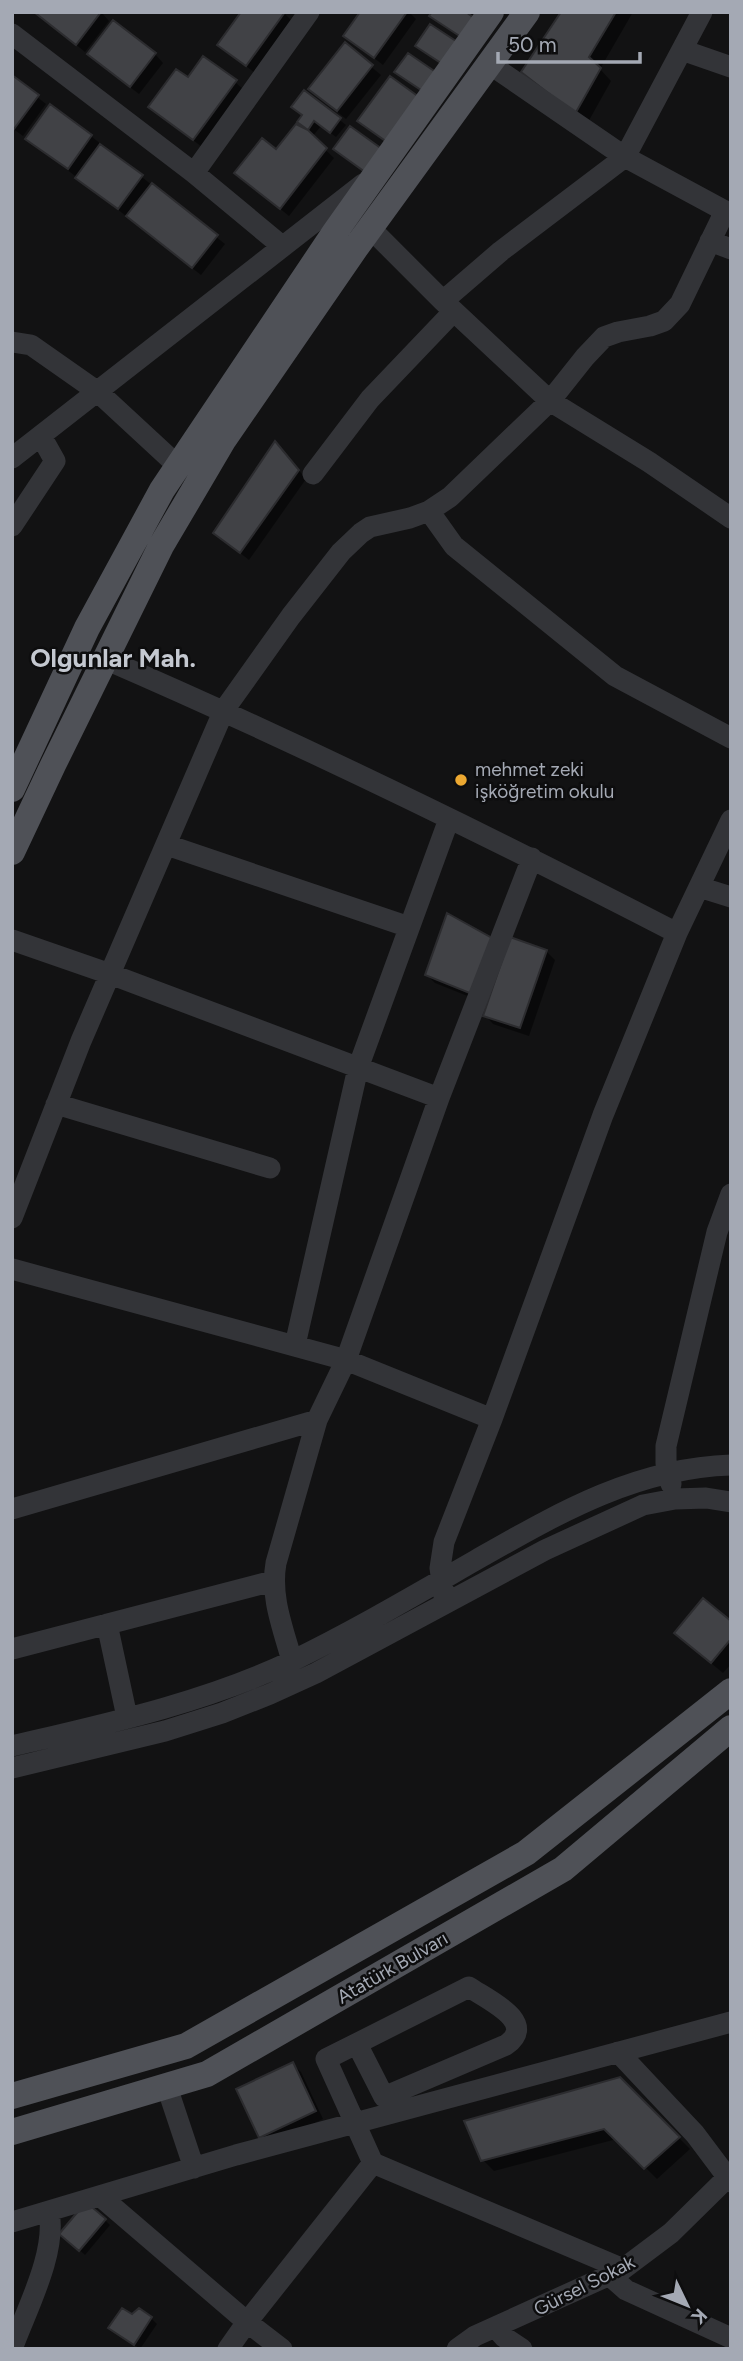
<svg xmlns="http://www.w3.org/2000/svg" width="743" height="2361" viewBox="0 0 743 2361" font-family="Figtree,sans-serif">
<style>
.shadow{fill:#0007}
.building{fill:#414246;stroke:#2c2c2f;stroke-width:2}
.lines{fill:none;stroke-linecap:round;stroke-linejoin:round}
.minor{stroke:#333438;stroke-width:21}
.major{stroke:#4f5157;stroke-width:26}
.poi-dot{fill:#eca831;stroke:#0d0d0e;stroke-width:2.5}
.labels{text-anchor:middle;stroke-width:5;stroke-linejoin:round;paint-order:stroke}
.poi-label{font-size:19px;fill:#a4a9b4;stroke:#0d0d0e;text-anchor:start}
.street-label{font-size:19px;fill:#a4a9b4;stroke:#0d0d0e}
.district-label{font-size:26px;font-weight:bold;fill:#c4c8d0;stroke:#0d0d0e}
</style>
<rect width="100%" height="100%" fill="#121213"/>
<path class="shadow" d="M 36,12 L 101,12 L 109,21 L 85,52 Z
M 283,12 L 293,22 L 255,73 L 219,45 Z
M 362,12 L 409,12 L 416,19 L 383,65 L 346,36 Z
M 563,12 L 633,12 L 600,69 L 611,81 L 587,124 L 523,71 Z
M 345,45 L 381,75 L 346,119 L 319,97 Z
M 155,54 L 163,63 L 139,94 L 97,62 Z
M 12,77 L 46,104 L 23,136 L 12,128 Z
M 188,80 L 235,82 L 244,90 L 202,147 L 150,107 Z
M 304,92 L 346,125 L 336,137 L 321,126 L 312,137 L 334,158 L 289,216 L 236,173 L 310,132 L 299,122 L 304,116 Z
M 50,107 L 91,136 L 225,244 L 201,275 L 28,139 Z
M 283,451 L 306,479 L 249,560 L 215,533 Z
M 491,940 L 480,1001 L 435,983 L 427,975 Z
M 546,951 L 555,960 L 529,1036 L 493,1024 L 485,1015 Z
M 731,1624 L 731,1664 L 723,1673 L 688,1644 Z
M 292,2064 L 301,2072 L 323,2119 L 269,2145 L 261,2137 Z
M 620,2079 L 690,2149 L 657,2179 L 617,2139 L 494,2171 L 483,2160 Z
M 105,2220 L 110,2225 L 85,2255 L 67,2239 Z
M 132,2317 L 151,2318 L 157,2324 L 140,2349 L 111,2328 Z"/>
<path class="building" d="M 34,12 L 101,12 L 76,45 Z
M 241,12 L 285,12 L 246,66 L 217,45 Z
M 360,12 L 407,12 L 374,58 L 343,36 Z
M 432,12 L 466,12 L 474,18 L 461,37 L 429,16 Z
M 561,12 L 616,12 L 589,57 L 601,68 L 575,114 L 521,72 Z
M 113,20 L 156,53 L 130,87 L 87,54 Z
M 430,24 L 462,45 L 447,67 L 415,46 Z
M 345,42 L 373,65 L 337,111 L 308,89 Z
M 408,53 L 440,75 L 427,94 L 394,72 Z
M 203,56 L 237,80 L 193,140 L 148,107 L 176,69 L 188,77 Z
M 12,75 L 39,95 L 14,129 L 12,127 Z
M 390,76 L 419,97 L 387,142 L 357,121 Z
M 304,90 L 341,118 L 330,133 L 314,121 L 308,130 L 297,122 L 302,115 L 291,107 Z
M 50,104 L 92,135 L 68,169 L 25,139 Z
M 296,124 L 308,130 L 327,148 L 280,209 L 234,173 L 262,138 L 276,149 Z
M 350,126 L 382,149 L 365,172 L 333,149 Z
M 100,144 L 143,175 L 118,209 L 75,178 Z
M 152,183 L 218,235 L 192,268 L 126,216 Z
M 275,441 L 299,470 L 240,553 L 213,533 Z
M 447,913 L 492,938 L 472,994 L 425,975 Z
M 510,937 L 547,950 L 520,1028 L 483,1016 Z
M 703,1598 L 731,1621 L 731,1639 L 711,1663 L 674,1633 Z
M 293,2062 L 316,2111 L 259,2138 L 236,2089 Z
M 620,2077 L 680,2137 L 644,2169 L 604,2129 L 481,2161 L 464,2121 Z
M 86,2202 L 106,2219 L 79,2251 L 59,2234 Z
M 122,2308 L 132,2314 L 139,2308 L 152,2317 L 134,2345 L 108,2328 Z"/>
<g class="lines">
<path class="minor" d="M 12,34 L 194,173 L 282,246
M 682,50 L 731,67
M 194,173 L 309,12
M 370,228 L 443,301 L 550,401 L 649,462 L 731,518
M 710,241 L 731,249
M 443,301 L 501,251 L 625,157 L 702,12
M 12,342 L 31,345 L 98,392 L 178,466
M 12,458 L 363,184
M 313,474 L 370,399 L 454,311
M 429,511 L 454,546 L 615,676 L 731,738
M 12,526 L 55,461 L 41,436
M 105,659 C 299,743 489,836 677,933
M 167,845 L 409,927
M 699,887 L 731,897
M 12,940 L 110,974 L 439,1098
M 56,1104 L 270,1168
M 12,1218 L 81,1041 L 224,710 L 291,616 L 341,552 L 361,533 L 370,527 L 410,518 L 429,511 L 450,497 L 550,401 L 585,357 L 604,337 L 618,332 L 650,326 L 664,321 L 680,304 L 725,211 L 625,157 L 491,65
M 12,1269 L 346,1360 L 492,1419
M 295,1345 L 358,1068 L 449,819
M 671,1484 L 666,1463 L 666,1446 L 717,1232 L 731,1194
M 12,1509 L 317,1420
M 445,1603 L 440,1568 L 444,1542 L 492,1419 L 603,1115 L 677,933 L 731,820
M 107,1624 L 127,1717
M 12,1649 L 273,1581
M 292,1661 C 283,1628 270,1597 276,1563 L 317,1420 L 346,1360 L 439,1098 L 532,858
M 12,1746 C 106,1724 203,1703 290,1662 C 354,1631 415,1595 476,1560 C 557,1514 635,1468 731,1465
M 12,1768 L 165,1731 L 222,1713 L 270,1694 L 316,1673 L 545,1550 L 643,1505 L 675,1499 L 706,1498 L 731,1502
M 357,2044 L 384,2097 L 506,2045 C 539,2022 486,1999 469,1987 L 326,2059 L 373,2163
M 618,2052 L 695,2134 L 731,2182
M 167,2087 L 194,2168
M 100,2196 L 247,2322 L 282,2349
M 12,2222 L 236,2155 L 731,2022
M 610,2276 L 626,2290 L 731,2338
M 495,2327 L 504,2337 L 522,2349
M 12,2349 C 27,2308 57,2253 49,2211
M 228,2349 L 247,2322 L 373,2163 L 623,2269
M 457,2349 L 475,2336 L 623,2269 L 671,2233 L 731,2174"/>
<path class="major" d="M 12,789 L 87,628 L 162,490 L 335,232 L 491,12
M 12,852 L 53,765 L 161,546 L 224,439 L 357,246 L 527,12
M 12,2096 L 186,2046 L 526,1853 L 731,1691
M 12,2132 L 207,2074 L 563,1869 L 731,1728"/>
</g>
<circle class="poi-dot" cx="461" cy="780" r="7"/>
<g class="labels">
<g class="poi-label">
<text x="475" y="776">mehmet zeki<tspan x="475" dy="22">işköğretim okulu</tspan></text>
</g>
<g class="street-label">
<text transform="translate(392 1967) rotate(-30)" y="7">Atatürk Bulvarı</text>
<text transform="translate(584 2285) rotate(-27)" y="7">Gürsel Sokak</text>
</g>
<g class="district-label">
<text x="113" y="667">Olgunlar Mah.</text>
</g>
</g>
<rect width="743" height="2361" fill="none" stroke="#a4a9b4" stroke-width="28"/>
<g transform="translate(687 2305) rotate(133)" stroke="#0d0d0e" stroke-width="5" paint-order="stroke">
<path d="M0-5L12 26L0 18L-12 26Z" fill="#a4a9b4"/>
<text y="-10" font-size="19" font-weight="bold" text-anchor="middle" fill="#a4a9b4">K</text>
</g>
<path d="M498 52v10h142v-10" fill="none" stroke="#a4a9b4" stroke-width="3.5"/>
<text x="508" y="52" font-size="21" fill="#a4a9b4" stroke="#0d0d0e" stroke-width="5" paint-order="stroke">50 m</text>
</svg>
